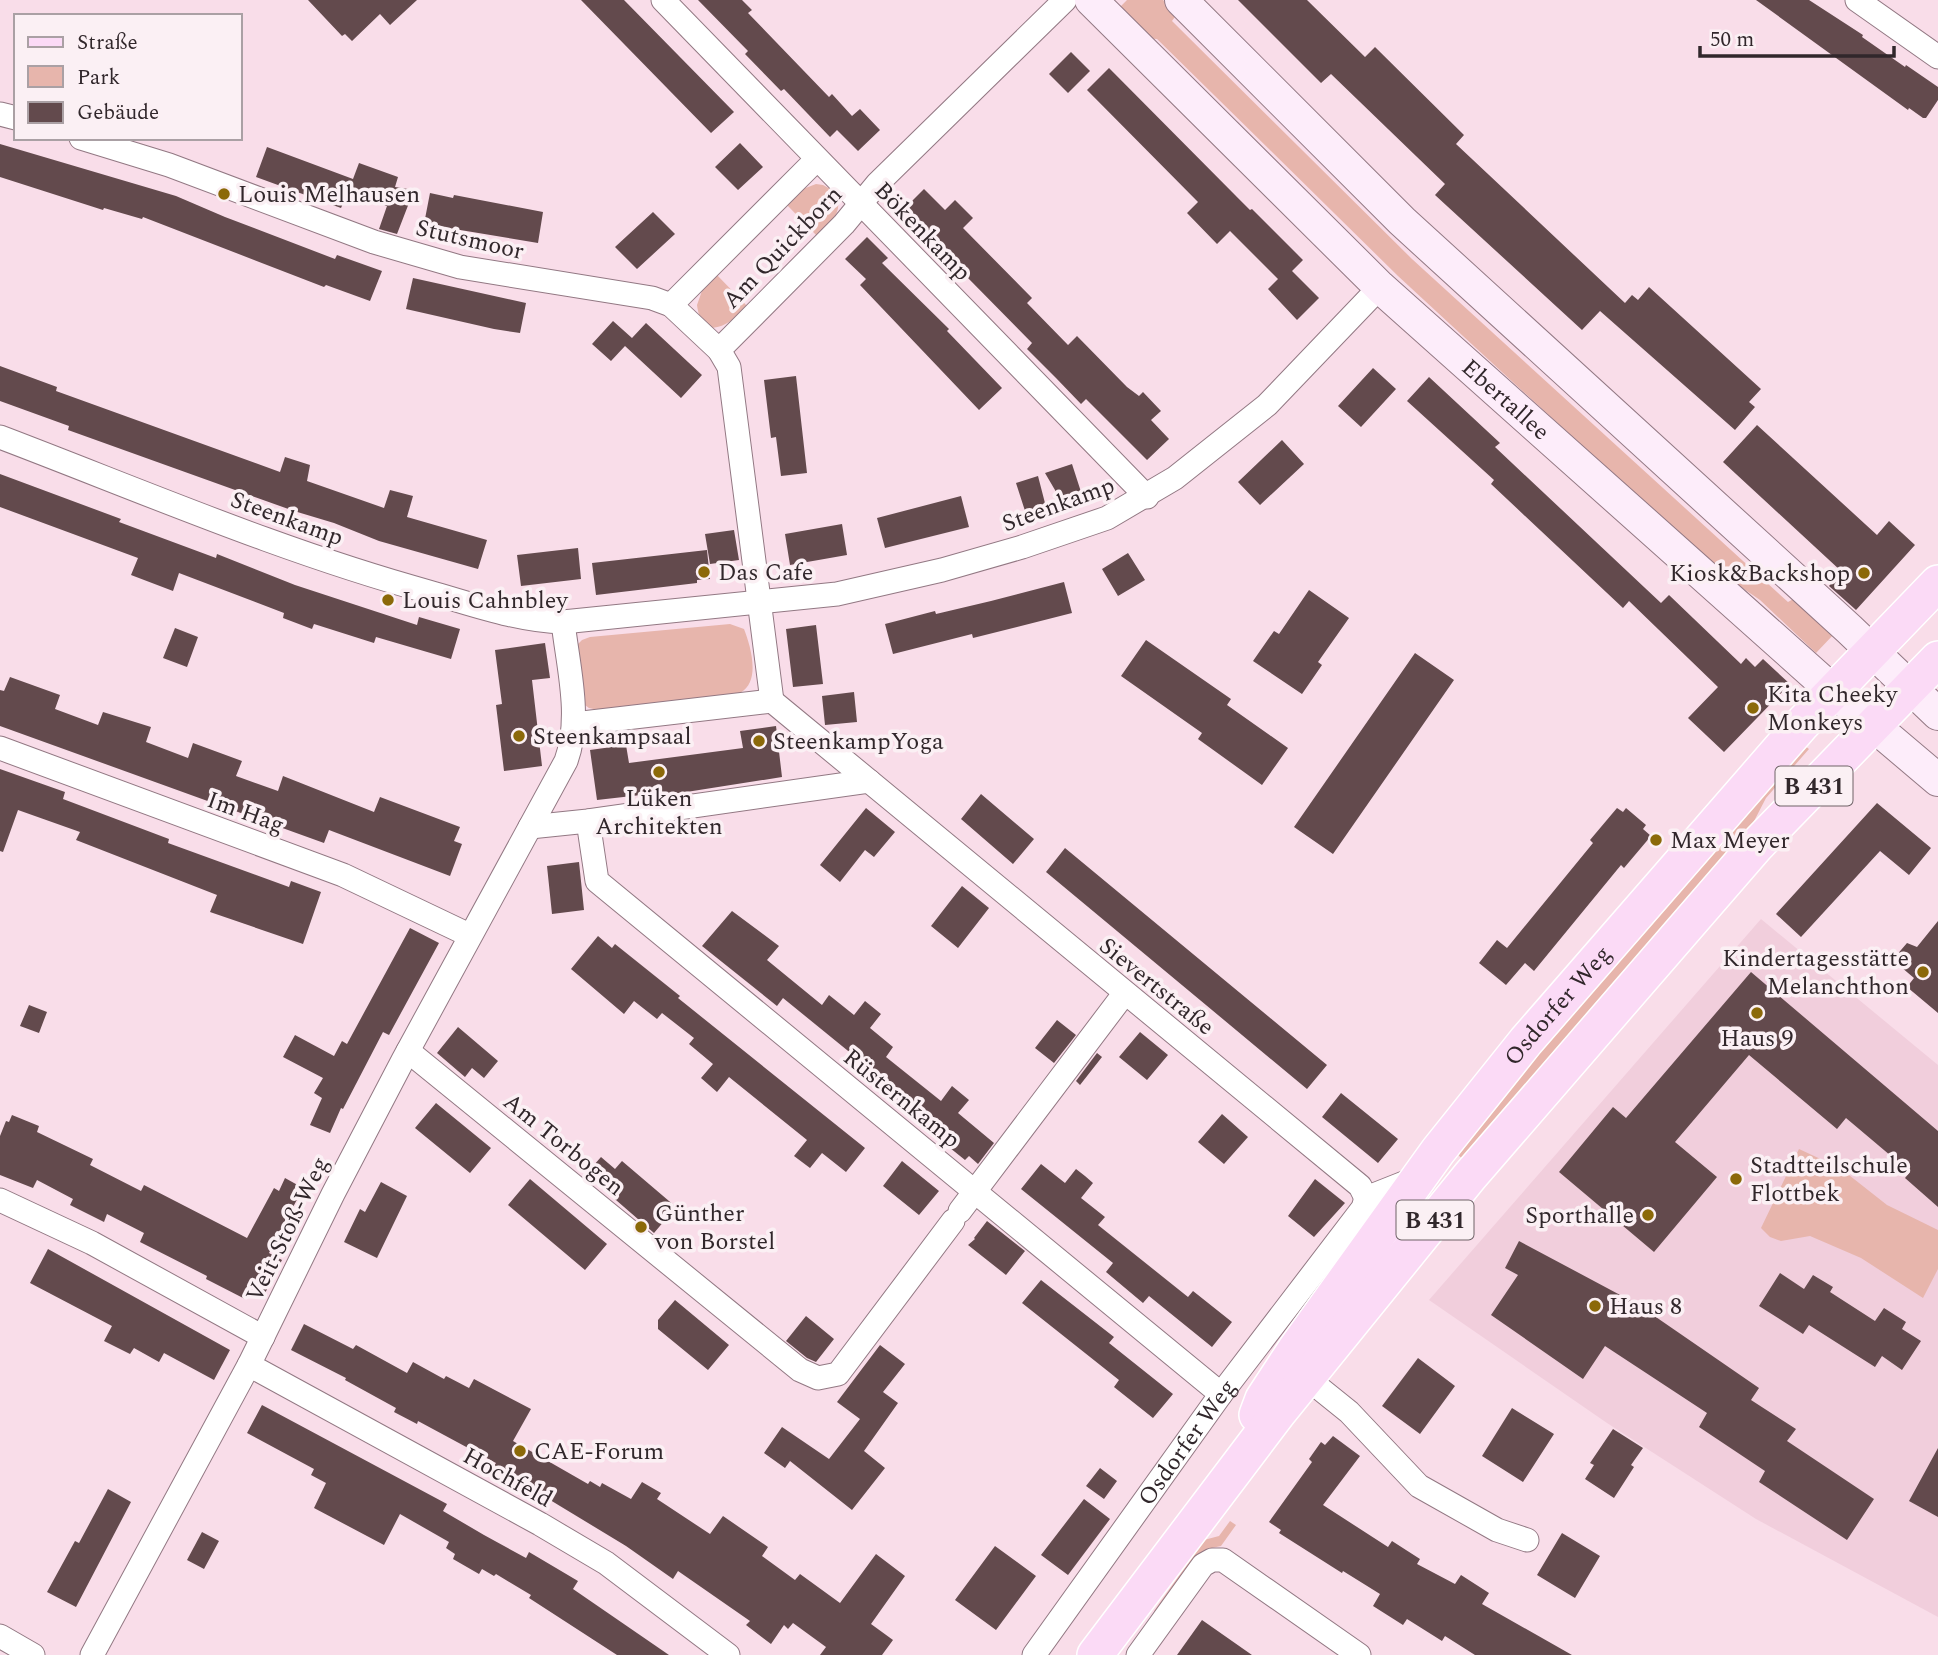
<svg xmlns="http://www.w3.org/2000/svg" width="1938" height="1655" viewBox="0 0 1938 1655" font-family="Spectral,serif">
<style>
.built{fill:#f1cedc}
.green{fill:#e7b5ac}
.building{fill:#634a4d}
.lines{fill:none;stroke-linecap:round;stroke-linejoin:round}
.street-casing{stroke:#927883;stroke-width:25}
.secondary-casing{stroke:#927883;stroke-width:34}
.primary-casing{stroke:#fff;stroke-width:38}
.street{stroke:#fff;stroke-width:23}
.secondary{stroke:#fdedfa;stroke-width:32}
.primary{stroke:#fbdaf6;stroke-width:35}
.poi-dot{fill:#8b6909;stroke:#fbf0f4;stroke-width:2.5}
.labels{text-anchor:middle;stroke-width:7;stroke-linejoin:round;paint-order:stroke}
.shield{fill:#fbf0f4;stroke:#6e6367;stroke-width:2}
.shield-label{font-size:23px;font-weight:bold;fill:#31272b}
.poi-label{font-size:24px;fill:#31272b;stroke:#fbf0f4;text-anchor:start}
.street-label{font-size:24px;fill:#31272b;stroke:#fbf0f4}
</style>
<rect width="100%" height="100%" fill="#f9dde9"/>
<path class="built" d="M 1761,919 L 1938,1065 L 1938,1617 L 1756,1519 L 1607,1423 L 1429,1300 Z"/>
<path class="green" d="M 1127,0 L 1163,0 L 1177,14 L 1172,21 L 1412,259 L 1788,602 L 1795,598 L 1834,634 L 1816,653 L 1760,600 L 1741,587 L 1722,579 L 1698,553 L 1398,276 L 1157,39 L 1142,38 L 1116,11 Z
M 816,184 L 823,185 L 834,191 C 846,210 831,222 818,237 L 787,205 L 803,189 Z
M 716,274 L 748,307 C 731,323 702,345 697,305 L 703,288 Z
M 730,624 L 744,629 C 751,647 761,682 740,693 L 598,710 L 589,708 L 582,703 L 576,646 L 582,640 L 590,637 Z
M 1805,746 L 1809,749 L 1766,798 L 1752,825 L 1465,1161 L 1458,1155 L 1543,1044 Z
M 1799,1149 L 1840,1168 L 1887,1205 L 1938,1230 L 1938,1269 L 1923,1298 L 1861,1258 L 1810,1236 L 1781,1241 L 1770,1237 L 1761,1228 Z
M 1230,1521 L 1236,1525 L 1221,1546 L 1207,1549 L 1159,1614 L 1154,1611 L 1204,1540 L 1219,1536 Z"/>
<path class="building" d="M 308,0 L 417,0 L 390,25 L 380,14 L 352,41 L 345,34 L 342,36 Z
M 581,0 L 624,0 L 734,112 L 711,133 Z
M 698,0 L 742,0 L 752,10 L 748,13 L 829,97 L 832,94 L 852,116 L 860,109 L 880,130 L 858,151 L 837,130 L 830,137 L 784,89 L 781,91 L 745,54 L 748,51 Z
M 1238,0 L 1307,0 L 1365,57 L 1375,47 L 1464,135 L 1456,144 L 1625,303 L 1632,295 L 1638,300 L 1649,287 L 1761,389 L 1749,402 L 1755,407 L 1735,430 L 1600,311 L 1582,330 L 1435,195 L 1445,184 L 1331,74 L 1321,83 Z
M 1756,0 L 1809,0 L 1863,35 L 1862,37 L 1905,67 L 1906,65 L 1938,87 L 1938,100 L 1926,118 L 1923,118 L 1909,108 L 1908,110 Z
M 1071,52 L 1090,71 L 1068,93 L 1049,74 Z
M 1109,68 L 1235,195 L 1250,210 L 1252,209 L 1303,260 L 1292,271 L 1319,298 L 1297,320 L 1268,289 L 1278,279 L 1230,231 L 1217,244 L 1187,213 L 1198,202 L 1087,90 Z
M 740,143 L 763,167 L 738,190 L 715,167 Z
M 0,144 L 176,196 L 225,217 L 335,259 L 337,255 L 382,271 L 370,301 L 326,285 L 324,287 L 143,217 L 142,219 L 104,208 L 103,210 L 0,177 Z
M 267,147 L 353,179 L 359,163 L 398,177 L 395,187 L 414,190 L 397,234 L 379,229 L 387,206 L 348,192 L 341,208 L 256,177 Z
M 924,189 L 945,210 L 955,200 L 973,218 L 963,228 L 1032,298 L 1027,303 L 1068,345 L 1077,336 L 1127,387 L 1139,396 L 1143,392 L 1161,411 L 1151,420 L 1169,439 L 1147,460 L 1086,399 L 1081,404 L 1056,378 L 1027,349 L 1032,343 L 902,211 Z
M 430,193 L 453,198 L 454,195 L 543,212 L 538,243 L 424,224 Z
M 653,212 L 675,234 L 637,269 L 615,247 Z
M 867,237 L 888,258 L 882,263 L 949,329 L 947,331 L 1002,388 L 979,410 L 860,285 L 866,279 L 845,259 Z
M 413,278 L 526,303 L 520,333 L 494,329 L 406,309 Z
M 613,321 L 632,338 L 646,323 L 702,375 L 681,398 L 625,346 L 611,361 L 592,344 Z
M 0,366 L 57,387 L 56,391 L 280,472 L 285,457 L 310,465 L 307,481 L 384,508 L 390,490 L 413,496 L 407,517 L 487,540 L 478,569 L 379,541 L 334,523 L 294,511 L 68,430 L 69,426 L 0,401 Z
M 1373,368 L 1396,389 L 1361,427 L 1338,406 Z
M 796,376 L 807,473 L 781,476 L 776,437 L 771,438 L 764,380 Z
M 1429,377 L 1500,443 L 1495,447 L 1661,603 L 1669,595 L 1741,664 L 1746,658 L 1755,667 L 1763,659 L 1790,684 L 1724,752 L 1688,718 L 1718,687 L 1629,601 L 1623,608 L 1491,484 L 1494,480 L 1407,401 Z
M 1757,425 L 1877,535 L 1889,521 L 1915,545 L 1856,610 L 1829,586 L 1841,571 L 1723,462 Z
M 1282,440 L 1304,464 L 1260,505 L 1238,482 Z
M 1072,464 L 1082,495 L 1062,502 L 1045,473 Z
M 0,474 L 121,519 L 119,522 L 216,558 L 217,554 L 295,585 L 417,625 L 419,617 L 460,629 L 451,659 L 376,637 L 374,643 L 314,624 L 312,629 L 283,618 L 284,613 L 179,573 L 173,591 L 131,575 L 138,558 L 0,507 Z
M 1038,476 L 1046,507 L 1026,514 L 1016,483 Z
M 961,496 L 969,527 L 885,548 L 877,518 Z
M 842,524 L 847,555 L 790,565 L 785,534 Z
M 734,530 L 739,560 L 710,564 L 705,534 Z
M 578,548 L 581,579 L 521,586 L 517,555 Z
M 707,550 L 710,579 L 697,580 L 697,583 L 596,595 L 592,563 Z
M 1128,553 L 1145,580 L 1118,596 L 1102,569 Z
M 1064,582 L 1072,613 L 973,638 L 972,634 L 893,654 L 885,624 L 935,611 L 936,614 L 991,601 Z
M 1309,590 L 1349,618 L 1318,662 L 1322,665 L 1302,694 L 1253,661 L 1274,631 L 1279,634 Z
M 816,625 L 823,684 L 793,687 L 786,629 Z
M 175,628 L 198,637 L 187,667 L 163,658 Z
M 1146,640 L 1231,699 L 1227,705 L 1288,748 L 1262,785 L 1198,739 L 1202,733 L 1121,676 Z
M 545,643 L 550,678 L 532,680 L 542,766 L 504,771 L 496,705 L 502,704 L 495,650 Z
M 1415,653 L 1454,680 L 1333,854 L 1294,827 Z
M 10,677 L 60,695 L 55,709 L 98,725 L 103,712 L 151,727 L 146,742 L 188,758 L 193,743 L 242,761 L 236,776 L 278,791 L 283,776 L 374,812 L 380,797 L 460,827 L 454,841 L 462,844 L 450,876 L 329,830 L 324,843 L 0,726 L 0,690 L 4,691 Z
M 854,692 L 857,722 L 825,725 L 822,696 Z
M 776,726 L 782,777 L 642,799 L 641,795 L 597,800 L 590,750 L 626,745 L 629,763 L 743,748 L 740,731 Z
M 0,769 L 65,792 L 63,799 L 169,839 L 168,843 L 289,887 L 291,881 L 321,892 L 303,944 L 210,912 L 217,895 L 76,840 L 80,832 L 18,810 L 3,852 L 0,851 Z
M 981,794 L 1034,839 L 1013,864 L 961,819 Z
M 1877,803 L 1931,848 L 1909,875 L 1880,851 L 1801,937 L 1776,914 Z
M 866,808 L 895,832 L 874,857 L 865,850 L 840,882 L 820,865 Z
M 1617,808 L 1623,812 L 1626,808 L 1646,825 L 1643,829 L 1651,836 L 1624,868 L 1621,865 L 1534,971 L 1525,963 L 1506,985 L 1479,963 L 1497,940 L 1507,948 L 1593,843 L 1590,840 Z
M 1065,848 L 1327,1065 L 1307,1089 L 1046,872 Z
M 579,862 L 584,910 L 552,914 L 547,866 Z
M 962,886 L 989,908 L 958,948 L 931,926 Z
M 732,911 L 779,946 L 767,960 L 822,1005 L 829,995 L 854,1015 L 865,1001 L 881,1014 L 870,1028 L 893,1047 L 886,1057 L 941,1101 L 952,1086 L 969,1100 L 958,1113 L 994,1143 L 978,1164 L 969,1156 L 965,1160 L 894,1103 L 901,1094 L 783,998 L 777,1006 L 702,946 Z
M 1938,921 L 1938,1013 L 1907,987 L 1914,978 L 1901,967 L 1904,964 L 1895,957 L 1907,943 L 1917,947 Z
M 410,928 L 439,943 L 389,1035 L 383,1032 L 343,1109 L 341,1108 L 330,1133 L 310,1125 L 322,1098 L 314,1093 L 323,1078 L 283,1057 L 295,1035 L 334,1056 L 342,1041 L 347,1044 Z
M 598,936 L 612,948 L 615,944 L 680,996 L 678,998 L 865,1148 L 846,1172 L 822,1153 L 810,1168 L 794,1156 L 807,1140 L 729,1077 L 717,1092 L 701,1078 L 713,1064 L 689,1044 L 694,1038 L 662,1013 L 657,1019 L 634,1001 L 624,1014 L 571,969 Z
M 1751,972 L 1938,1131 L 1938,1207 L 1905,1178 L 1910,1172 L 1846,1118 L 1837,1129 L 1749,1055 L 1675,1142 L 1717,1177 L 1654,1252 L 1559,1172 L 1613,1107 L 1626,1118 Z
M 29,1005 L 47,1012 L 39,1033 L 20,1026 Z
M 1057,1020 L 1076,1035 L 1054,1063 L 1035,1048 Z
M 458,1027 L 498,1061 L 484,1078 L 472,1068 L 465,1077 L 437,1053 Z
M 1140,1032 L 1168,1055 L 1147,1080 L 1119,1057 Z
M 1097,1053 L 1102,1057 L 1080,1085 L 1076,1081 Z
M 1341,1093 L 1398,1139 L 1378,1163 L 1322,1117 Z
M 436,1103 L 491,1148 L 470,1173 L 415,1128 Z
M 1222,1114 L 1248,1137 L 1224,1164 L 1198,1142 Z
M 12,1115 L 39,1126 L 37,1132 L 93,1159 L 90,1165 L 141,1191 L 144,1185 L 247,1238 L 274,1188 L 279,1191 L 285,1178 L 303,1188 L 269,1253 L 282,1260 L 262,1299 L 248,1292 L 245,1299 L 206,1279 L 207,1276 L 140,1242 L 144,1233 L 107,1214 L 104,1222 L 70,1205 L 73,1199 L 37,1180 L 33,1188 L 0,1175 L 0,1136 L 6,1121 L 9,1122 Z
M 601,1157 L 615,1169 L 622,1161 L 676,1207 L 654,1233 L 586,1174 Z
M 902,1161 L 939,1191 L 919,1215 L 883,1186 Z
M 1041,1164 L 1065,1183 L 1076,1169 L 1085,1176 L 1093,1183 L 1081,1198 L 1105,1217 L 1098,1225 L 1188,1297 L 1193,1291 L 1232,1322 L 1212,1347 L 1149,1296 L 1143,1303 L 1106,1272 L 1113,1263 L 1021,1189 Z
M 530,1179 L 607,1244 L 585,1270 L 508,1205 Z
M 1315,1179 L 1345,1203 L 1314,1237 L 1288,1216 Z
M 381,1182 L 407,1196 L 377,1258 L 344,1242 L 360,1209 L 365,1212 Z
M 987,1221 L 1025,1251 L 1006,1275 L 968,1245 L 975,1239 L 974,1238 Z
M 1519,1241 L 1637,1304 L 1759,1388 L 1751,1400 L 1796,1429 L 1787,1441 L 1874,1499 L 1847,1540 L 1759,1482 L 1765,1471 L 1699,1427 L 1707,1413 L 1605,1346 L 1583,1379 L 1491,1315 L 1518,1275 L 1505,1268 Z
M 48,1249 L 230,1350 L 214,1380 L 164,1353 L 159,1362 L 134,1348 L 130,1354 L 104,1341 L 112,1326 L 30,1283 Z
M 1780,1273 L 1804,1289 L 1813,1275 L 1833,1287 L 1830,1292 L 1875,1321 L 1884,1308 L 1906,1322 L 1902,1329 L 1921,1341 L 1902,1370 L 1882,1356 L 1875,1367 L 1809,1325 L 1803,1334 L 1759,1306 Z
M 1041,1280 L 1114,1337 L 1109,1343 L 1173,1394 L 1153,1418 L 1114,1387 L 1119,1380 L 1022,1303 Z
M 675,1300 L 729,1345 L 708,1370 L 658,1329 L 658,1320 Z
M 806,1316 L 834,1339 L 816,1362 L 807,1358 L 786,1341 Z
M 304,1324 L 353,1349 L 356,1345 L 407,1373 L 413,1362 L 444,1379 L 446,1376 L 469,1388 L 474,1379 L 531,1409 L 513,1441 L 588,1484 L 590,1481 L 600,1487 L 602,1483 L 631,1499 L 642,1482 L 661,1493 L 657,1499 L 710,1534 L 723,1516 L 768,1547 L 762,1556 L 795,1580 L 800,1574 L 840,1603 L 876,1554 L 905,1576 L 871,1624 L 893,1640 L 882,1655 L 820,1655 L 826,1647 L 793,1623 L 788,1629 L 784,1625 L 771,1644 L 746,1625 L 750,1621 L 678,1571 L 673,1579 L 626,1546 L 494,1466 L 496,1463 L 418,1421 L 417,1424 L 394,1412 L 396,1408 L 345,1380 L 346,1378 L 291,1350 Z
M 880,1345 L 905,1364 L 883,1392 L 898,1403 L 864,1451 L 885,1468 L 852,1510 L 790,1461 L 785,1468 L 764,1453 L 782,1427 L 829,1459 L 860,1419 L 837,1402 Z
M 1418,1358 L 1455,1386 L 1420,1434 L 1382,1406 Z
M 262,1405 L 447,1504 L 443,1511 L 484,1535 L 526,1558 L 529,1552 L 578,1581 L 573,1589 L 669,1655 L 617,1655 L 529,1598 L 531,1595 L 496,1574 L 494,1576 L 482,1569 L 479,1574 L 453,1559 L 455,1554 L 446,1548 L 449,1542 L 400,1514 L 384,1545 L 314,1508 L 326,1483 L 311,1475 L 314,1469 L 247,1433 Z
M 1512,1408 L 1554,1434 L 1523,1482 L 1482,1456 Z
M 1613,1429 L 1643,1448 L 1631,1465 L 1634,1467 L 1614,1498 L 1585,1479 L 1594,1465 L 1590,1463 Z
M 1333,1436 L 1360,1456 L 1323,1505 L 1388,1547 L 1392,1541 L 1420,1559 L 1417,1564 L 1455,1584 L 1461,1575 L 1489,1593 L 1482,1604 L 1572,1655 L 1475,1655 L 1445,1636 L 1442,1641 L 1407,1619 L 1403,1625 L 1373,1606 L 1380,1594 L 1343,1571 L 1342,1573 L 1279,1533 L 1281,1530 L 1269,1522 L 1312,1462 L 1309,1459 L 1321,1442 L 1325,1445 Z
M 1938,1448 L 1938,1517 L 1909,1501 Z
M 1100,1468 L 1117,1481 L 1104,1499 L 1086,1486 Z
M 108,1489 L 131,1502 L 76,1607 L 47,1592 L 75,1541 L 79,1543 Z
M 1084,1499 L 1110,1519 L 1068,1575 L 1041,1555 Z
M 202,1532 L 219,1541 L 204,1569 L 187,1560 Z
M 1562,1533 L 1600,1556 L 1575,1598 L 1537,1575 Z
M 995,1546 L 1036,1576 L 996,1630 L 955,1600 Z
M 1202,1620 L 1252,1655 L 1177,1655 Z"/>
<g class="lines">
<g class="street-casing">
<g id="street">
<path d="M 663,0 L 1147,497"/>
<path d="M 1857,0 L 1938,57"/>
<path d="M 0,114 L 16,118"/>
<path d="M 81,138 L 169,165 L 374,242 L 460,267 L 652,298 L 671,305 L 719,350"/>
<path d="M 671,305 L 816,160"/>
<path d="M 0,437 C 142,491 283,552 429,592 C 472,604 518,621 563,622 L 837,594 L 942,570 L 1022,547 L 1107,518 L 1175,478 L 1267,405 L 1380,287"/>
<path d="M 772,701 L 729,367 L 719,350 L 844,224 L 877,184 L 1065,0"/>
<path d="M 772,701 L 1360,1186 L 1366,1198"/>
<path d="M 574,724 L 772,701"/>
<path d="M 0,748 L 343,875 L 469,935"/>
<path d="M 588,821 L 597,881 L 1221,1394"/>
<path d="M 530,827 L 588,821 L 869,781"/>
<path d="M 408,1051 L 800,1370 L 818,1378 L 838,1374 L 953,1221"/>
<path d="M 1366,1198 L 1419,1177"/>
<path d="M 0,1200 L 92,1243 L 263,1337"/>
<path d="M 960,1211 L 1124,994"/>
<path d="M 249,1365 L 540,1524 L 606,1563 L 728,1655"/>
<path d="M 1308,1379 L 1349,1412 L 1419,1486 L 1497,1530 L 1527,1540"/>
<path d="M 0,1636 L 33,1655"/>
<path d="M 92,1655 L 249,1365 L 333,1194 L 403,1060 L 566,761 C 582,717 568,667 563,622"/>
<path id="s1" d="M 1034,1655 L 1221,1394 L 1363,1208 L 1366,1198"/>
<path d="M 1138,1655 L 1203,1565 L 1212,1560 L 1223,1560 L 1359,1655"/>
</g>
</g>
<g class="secondary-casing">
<g id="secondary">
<path id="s2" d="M 1091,0 L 1380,287 L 1834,692 L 1938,780"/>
<path d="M 1181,0 L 1402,221 L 1849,629 L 1938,714"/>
</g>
</g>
<g class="primary-casing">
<g id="primary">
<path id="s3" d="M 1257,1415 L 1263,1399 L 1295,1350 L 1438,1151 L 1526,1041 L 1802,724 L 1938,583"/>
<path d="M 1095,1655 L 1278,1413 L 1470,1176 L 1756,846 L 1938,659"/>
</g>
</g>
<use href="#street" class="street"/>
<use href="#secondary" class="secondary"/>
<use href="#primary" class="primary"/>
</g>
<g class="poi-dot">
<circle cx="224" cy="194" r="7"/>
<circle cx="704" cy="572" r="7"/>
<circle cx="1864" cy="573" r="7"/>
<circle cx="388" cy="600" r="7"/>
<circle cx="1753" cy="708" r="7"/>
<circle cx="519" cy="736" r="7"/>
<circle cx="759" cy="741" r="7"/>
<circle cx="659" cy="772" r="7"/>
<circle cx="1656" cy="840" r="7"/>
<circle cx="1923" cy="972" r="7"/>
<circle cx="1757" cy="1013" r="7"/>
<circle cx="1736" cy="1179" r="7"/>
<circle cx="1648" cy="1215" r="7"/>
<circle cx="641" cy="1227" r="7"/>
<circle cx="1595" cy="1306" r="7"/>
<circle cx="520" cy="1451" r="7"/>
</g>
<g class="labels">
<g class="shield">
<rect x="1775.5" y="766.5" width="77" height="39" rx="5"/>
<rect x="1396.5" y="1200.5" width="77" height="39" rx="5"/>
</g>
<g class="shield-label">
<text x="1814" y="794">B 431</text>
<text x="1435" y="1228">B 431</text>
</g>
<g class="poi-label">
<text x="238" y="202">Louis Melhausen</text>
<text x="718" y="580">Das Cafe</text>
<text x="1850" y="581" text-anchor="end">Kiosk&amp;Backshop</text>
<text x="402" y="608">Louis Cahnbley</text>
<text x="1767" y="702">Kita Cheeky<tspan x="1767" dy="28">Monkeys</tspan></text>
<text x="533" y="744">Steenkampsaal</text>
<text x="773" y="749">SteenkampYoga</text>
<text x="659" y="806" text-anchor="middle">Lüken<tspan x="659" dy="28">Architekten</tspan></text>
<text x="1670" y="848">Max Meyer</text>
<text x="1909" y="966" text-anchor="end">Kindertagesstätte<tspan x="1909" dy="28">Melanchthon</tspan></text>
<text x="1757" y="1046" text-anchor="middle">Haus 9</text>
<text x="1750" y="1173">Stadtteilschule<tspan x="1750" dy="28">Flottbek</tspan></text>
<text x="655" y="1221">Günther<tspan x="655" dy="28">von Borstel</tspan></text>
<text x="1634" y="1223" text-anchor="end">Sporthalle</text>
<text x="1609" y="1314">Haus 8</text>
<text x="534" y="1459">CAE-Forum</text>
</g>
<g class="street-label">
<text transform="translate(923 231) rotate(46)" y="8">Bökenkamp</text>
<text transform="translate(470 239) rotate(13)" y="8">Stutsmoor</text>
<text transform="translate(782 247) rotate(-46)" y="8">Am Quickborn</text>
<text dy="8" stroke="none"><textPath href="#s2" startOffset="576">Ebertallee</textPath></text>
<text transform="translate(1058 504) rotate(-20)" y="8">Steenkamp</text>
<text transform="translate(287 518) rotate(20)" y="8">Steenkamp</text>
<text transform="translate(246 812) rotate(20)" y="8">Im Hag</text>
<text transform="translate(1157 986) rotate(39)" y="8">Sievertstraße</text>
<text dy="8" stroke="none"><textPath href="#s3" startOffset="509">Osdorfer Weg</textPath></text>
<text transform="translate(902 1098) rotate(39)" y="8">Rüsternkamp</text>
<text transform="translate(564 1144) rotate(39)" y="8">Am Torbogen</text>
<text transform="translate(287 1229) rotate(-64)" y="8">Veit-Stoß-Weg</text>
<text dy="8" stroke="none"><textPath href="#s1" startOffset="262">Osdorfer Weg</textPath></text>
<text transform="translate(508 1477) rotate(29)" y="8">Hochfeld</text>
</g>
</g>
<rect x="14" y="14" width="228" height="126" fill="#fbf0f4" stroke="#aaa0a4" stroke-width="2"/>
<rect x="28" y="37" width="35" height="10" fill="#fbdaf6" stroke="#aaa0a4" stroke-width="2"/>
<text x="77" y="49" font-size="21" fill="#31272b">Straße</text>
<rect x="28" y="66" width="35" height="21" fill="#e7b5ac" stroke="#aaa0a4" stroke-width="2"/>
<text x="77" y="84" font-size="21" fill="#31272b">Park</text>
<rect x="28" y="102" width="35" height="21" fill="#634a4d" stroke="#aaa0a4" stroke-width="2"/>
<text x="77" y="119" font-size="21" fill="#31272b">Gebäude</text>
<path d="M1700 46v10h194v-10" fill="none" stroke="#31272b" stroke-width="3.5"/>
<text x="1710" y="46" font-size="21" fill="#31272b" stroke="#fbf0f4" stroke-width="5" paint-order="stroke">50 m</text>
</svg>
